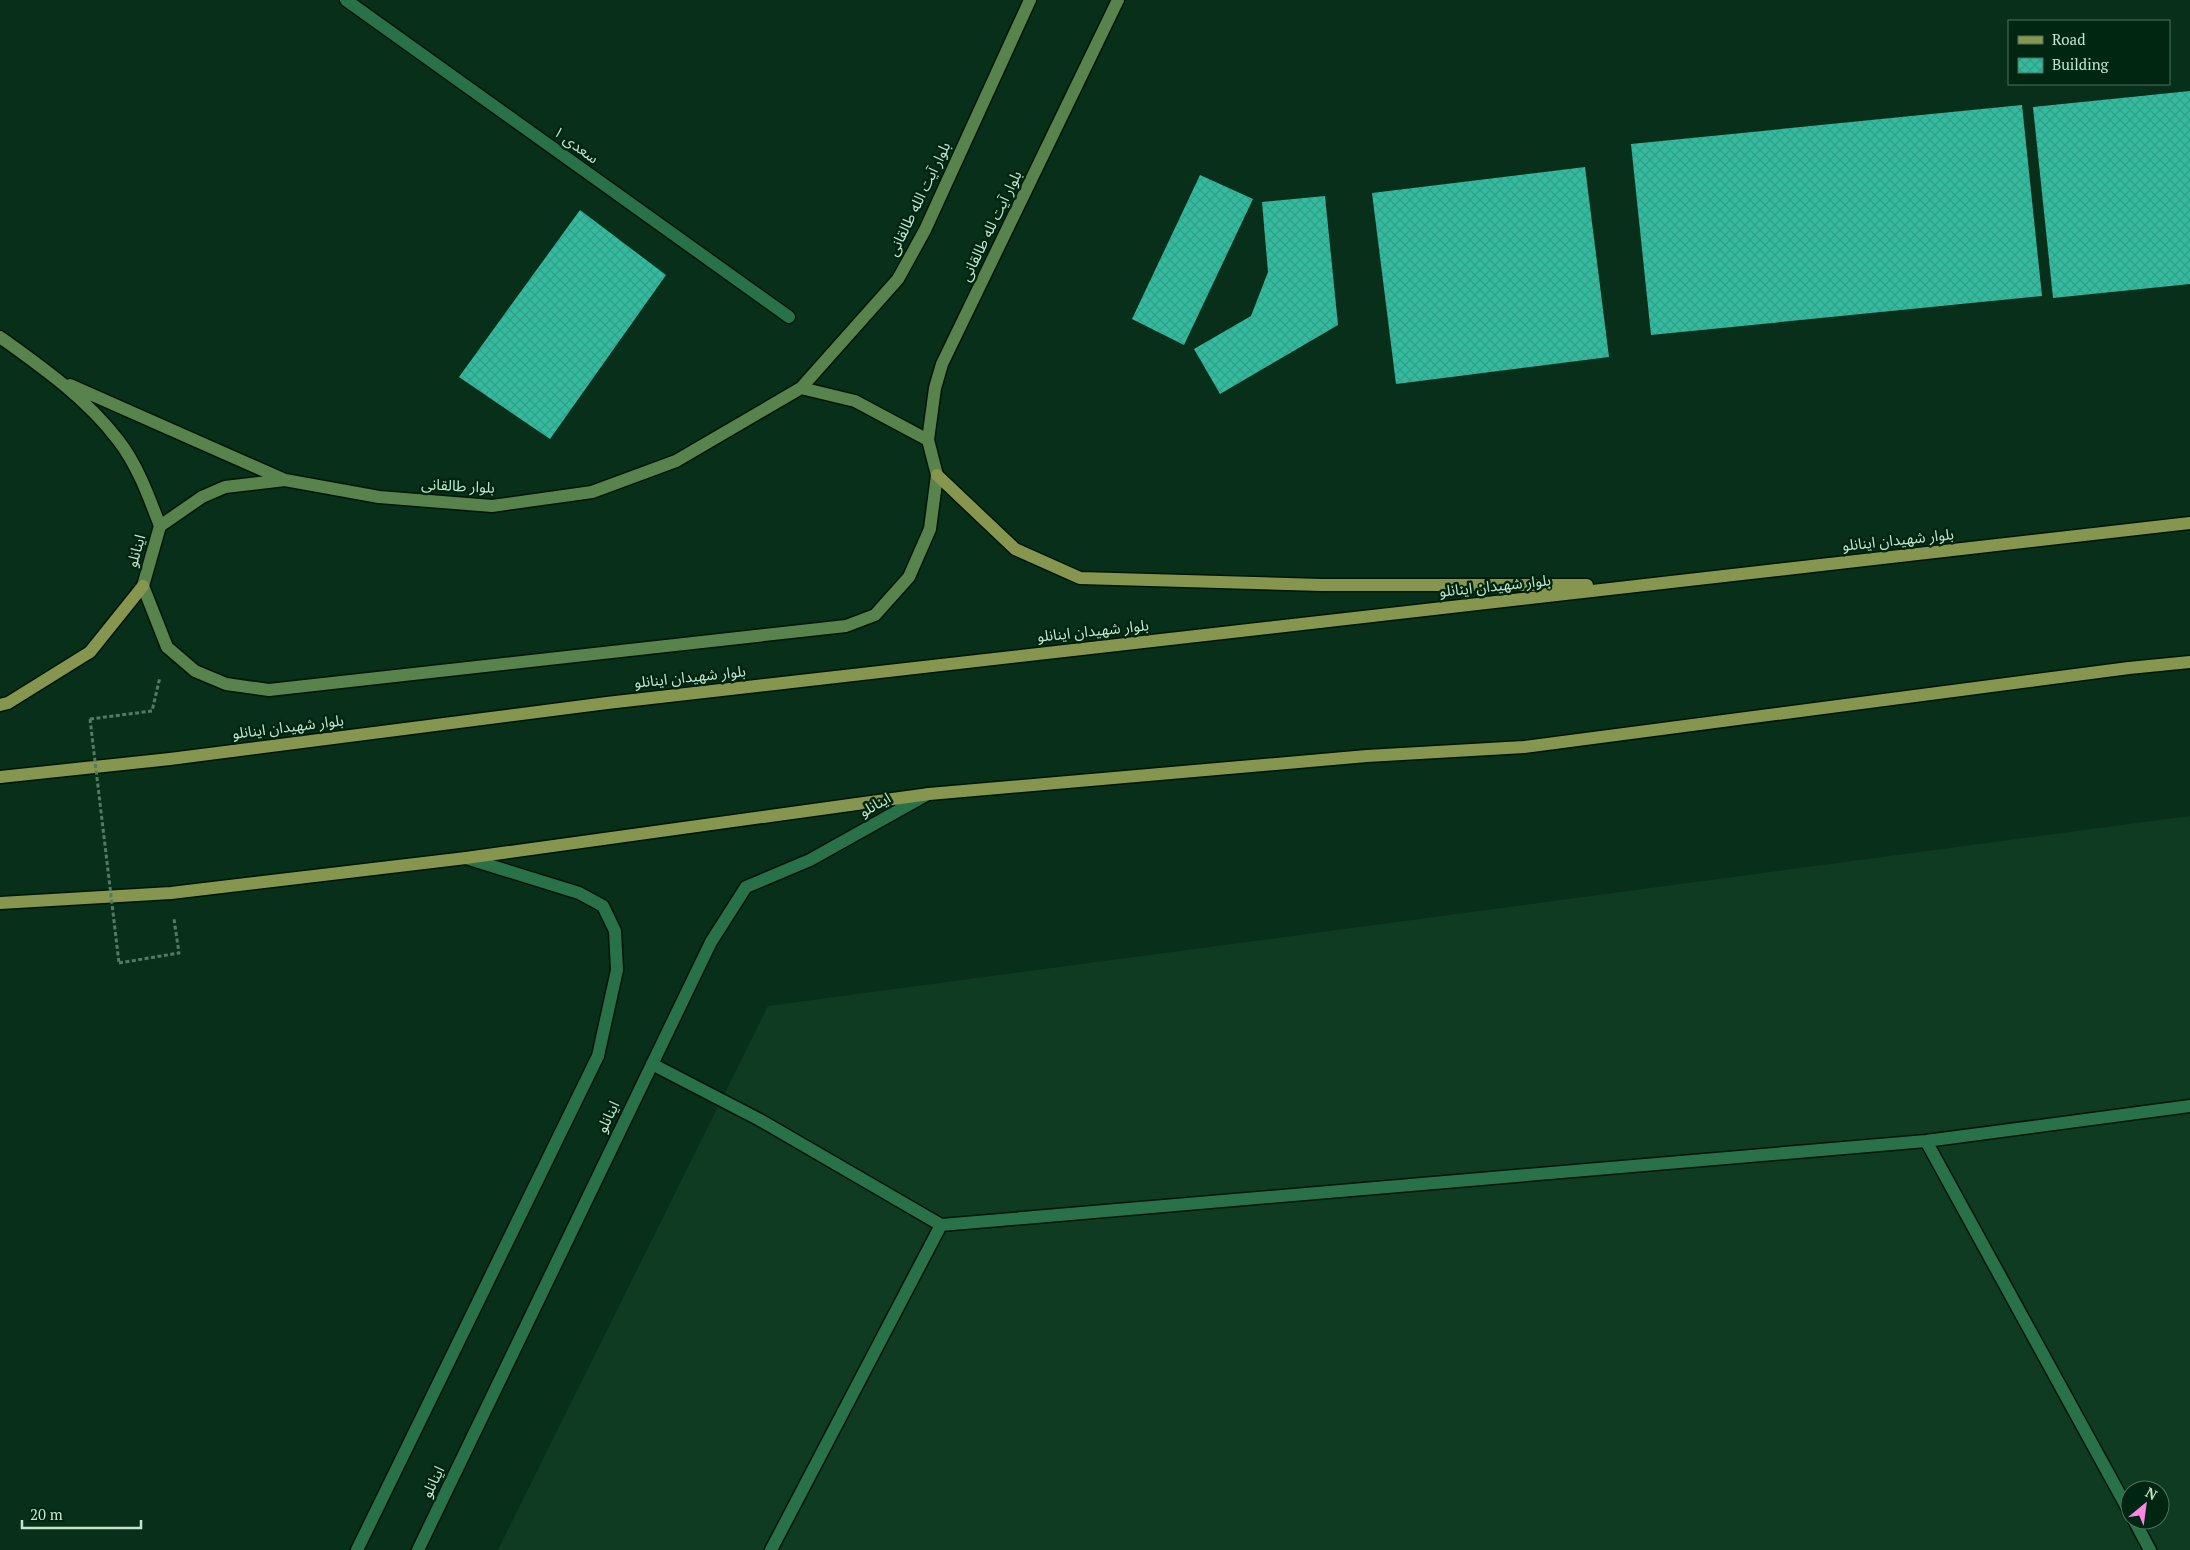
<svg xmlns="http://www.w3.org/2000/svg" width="2190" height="1550" viewBox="0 0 2190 1550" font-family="'PT Serif','Noto Sans Arabic',serif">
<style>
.built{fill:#103b23;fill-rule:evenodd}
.building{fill:url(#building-cross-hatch)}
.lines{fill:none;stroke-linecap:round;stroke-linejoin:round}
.lane-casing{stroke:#011508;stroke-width:15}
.street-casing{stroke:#011508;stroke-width:15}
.secondary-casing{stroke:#011508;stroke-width:15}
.primary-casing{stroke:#011508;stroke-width:15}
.path{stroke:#547a63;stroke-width:3;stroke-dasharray:4 2.5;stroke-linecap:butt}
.lane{stroke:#297149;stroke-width:12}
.street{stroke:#297149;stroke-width:12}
.secondary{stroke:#58834c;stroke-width:12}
.primary{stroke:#87964f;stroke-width:12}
.path-bridge{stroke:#547a63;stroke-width:3;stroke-dasharray:4 2.5;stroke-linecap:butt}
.labels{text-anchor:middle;stroke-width:5;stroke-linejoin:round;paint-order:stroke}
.street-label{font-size:15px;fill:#c2e5cd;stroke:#002511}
</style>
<defs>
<pattern id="building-cross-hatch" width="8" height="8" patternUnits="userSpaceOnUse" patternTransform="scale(1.25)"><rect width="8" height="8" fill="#33bb9f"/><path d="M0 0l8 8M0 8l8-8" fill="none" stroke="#359e87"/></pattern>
</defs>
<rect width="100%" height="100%" fill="#082f1a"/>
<path class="built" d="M 2190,816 L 2190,1550 L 498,1550 L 768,1006 ZM 2130,1490 L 2160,1490 L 2160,1520 L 2130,1520 Z"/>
<path class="building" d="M 2190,91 L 2190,284 L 2053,298 L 2033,107 Z
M 2022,105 L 2042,296 L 1651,335 L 1631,144 Z
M 1585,167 L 1609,357 L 1396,384 L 1372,193 Z
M 1200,175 L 1253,199 L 1184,345 L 1132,319 Z
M 1325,196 L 1338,325 L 1220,394 L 1194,349 L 1251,316 L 1268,272 L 1262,202 Z
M 580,210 L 666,275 L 550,439 L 459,377 Z"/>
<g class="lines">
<g class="lane-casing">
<path id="lane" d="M 652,1064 L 760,1120 L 941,1225
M 1926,1141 L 2130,1513
M 2134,1520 L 2150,1550
M 771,1550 L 941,1225 L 1926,1141 L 2190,1106"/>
</g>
<g class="street-casing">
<path id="street" d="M 346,0 L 789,317
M 357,1550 L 598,1056 L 617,970 L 615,931 L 603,906 L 579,893 L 466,858
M 418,1550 L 711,942 L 746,887 L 810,860 L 928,794"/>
</g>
<g class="secondary-casing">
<path id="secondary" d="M 0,337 C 43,368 86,398 118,440 C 137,464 149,497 160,526
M 70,385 L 285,480
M 801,388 L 855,401 L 928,440
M 160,526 L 143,586 L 167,647 L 195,671 L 226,684 L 269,690 L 846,626 L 875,615 L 909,577 L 930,529 L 937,475 L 928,440 L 935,388 L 942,364 L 1118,0
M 160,526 L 202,497 L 225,487 L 285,480 L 379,497 L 492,506 L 592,492 L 676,461 L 801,388 L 898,279 L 925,230 L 1030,0"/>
</g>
<g class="primary-casing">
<path id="primary" d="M 937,475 L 1015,549 L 1080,578 L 1321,585 L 1587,585
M 0,705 L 8,703 L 90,652 L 143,586
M 0,777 L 170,759 L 607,703 L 2190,523
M 0,903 L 171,893 L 466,858 L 929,794 L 1367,756 L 1524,747 L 2129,668 L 2190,662"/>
</g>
<path class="path" d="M 90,719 L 152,711 L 160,677
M 119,963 L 179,953 L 174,919"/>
<use href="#lane" class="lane"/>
<use href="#street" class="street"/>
<use href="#secondary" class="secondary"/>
<use href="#primary" class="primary"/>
<path class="path-bridge" d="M 90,719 L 119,963"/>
</g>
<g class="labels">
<g class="street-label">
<text transform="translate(576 145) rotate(36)" y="5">سعدی ۱</text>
<text transform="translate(919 199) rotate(-64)" y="5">بلوار آیت الله طالقانی</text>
<text transform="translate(991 226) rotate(-64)" y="5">بلوار آیت لله طالقانی</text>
<text transform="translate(458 486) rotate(3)" y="5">بلوار طالقانی</text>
<text transform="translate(1898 540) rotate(-6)" y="5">بلوار شهیدان اینانلو</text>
<text transform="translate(136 551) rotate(-74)" y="5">اینانلو</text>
<text transform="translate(1495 586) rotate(-6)" y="5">بلوار شهیدان اینانلو</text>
<text transform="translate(1093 631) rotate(-6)" y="5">بلوار شهیدان اینانلو</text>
<text transform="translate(690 677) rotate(-6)" y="5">بلوار شهیدان اینانلو</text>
<text transform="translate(288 727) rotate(-7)" y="5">بلوار شهیدان اینانلو</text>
<text transform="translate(875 805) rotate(-29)" y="5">اینانلو</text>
<text transform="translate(608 1117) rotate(-64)" y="5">اینانلو</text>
<text transform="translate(433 1482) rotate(-64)" y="5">اینانلو</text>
</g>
</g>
<rect x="2008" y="20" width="162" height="65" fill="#002511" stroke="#4e725c"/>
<rect x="2018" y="36" width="25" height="8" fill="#87964f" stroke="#4e725c"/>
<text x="2052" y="45" font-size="15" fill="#c2e5cd">Road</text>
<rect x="2018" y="58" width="25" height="15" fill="url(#building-cross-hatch)" stroke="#4e725c"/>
<text x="2052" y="70" font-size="15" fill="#c2e5cd">Building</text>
<g transform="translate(2145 1505) rotate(29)"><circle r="24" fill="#002511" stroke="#4e725c"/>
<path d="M0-4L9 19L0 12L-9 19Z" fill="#fc86e4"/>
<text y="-8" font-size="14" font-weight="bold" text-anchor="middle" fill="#c2e5cd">N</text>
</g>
<path d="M22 1520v8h119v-8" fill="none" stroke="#c2e5cd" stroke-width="2.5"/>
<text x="30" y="1520" font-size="15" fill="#c2e5cd" stroke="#002511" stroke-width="4" paint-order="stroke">20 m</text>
</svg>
